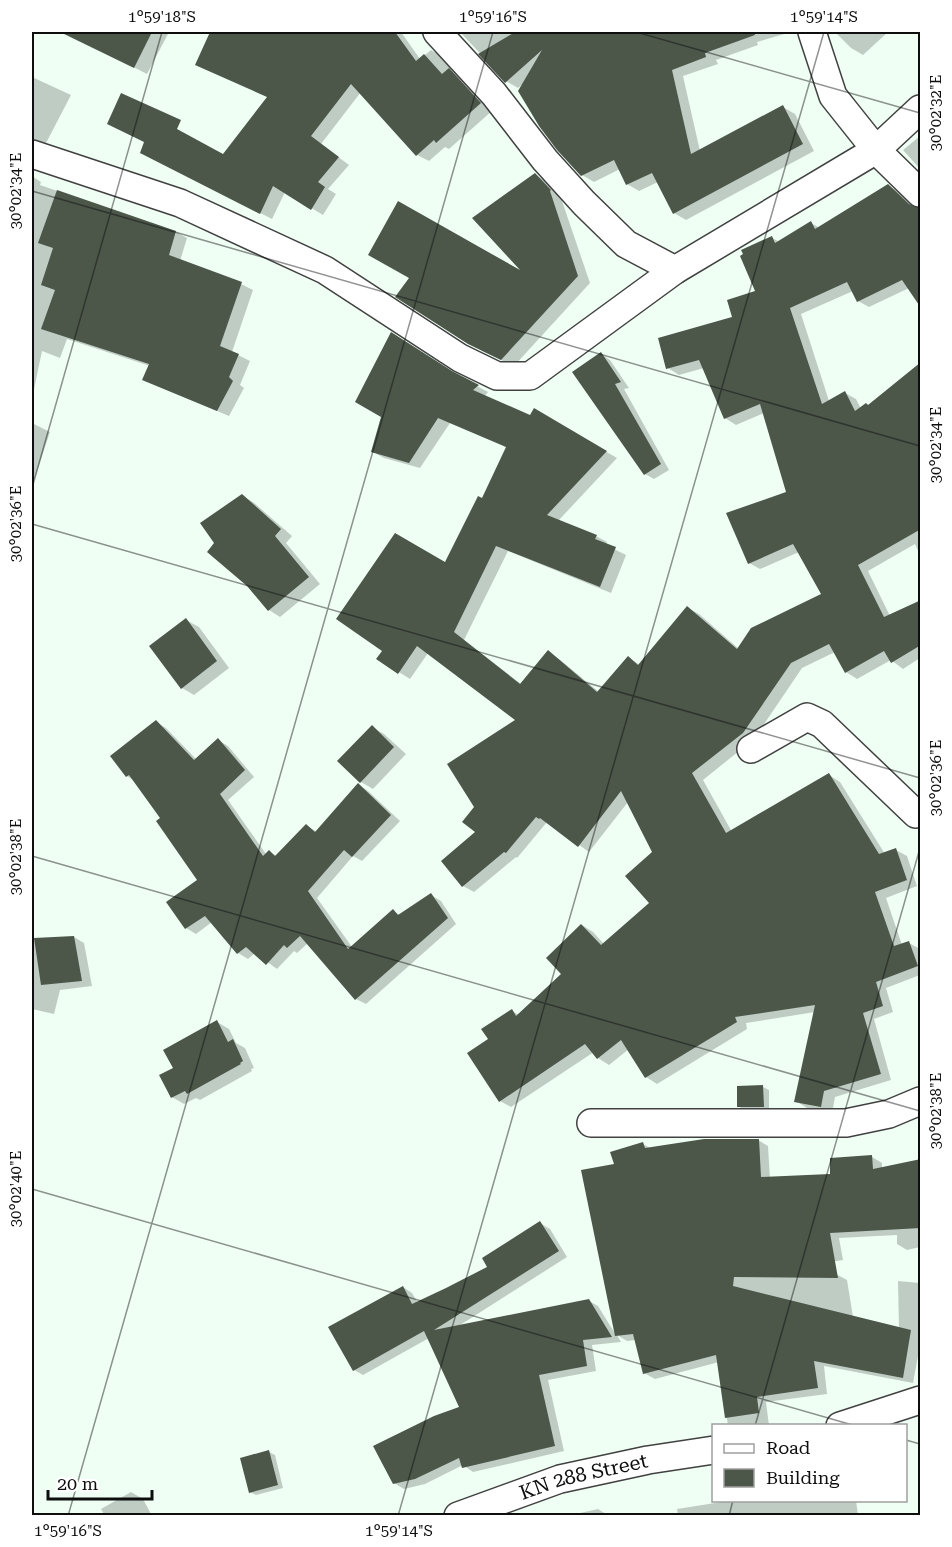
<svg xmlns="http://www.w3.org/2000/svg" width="952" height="1547" viewBox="0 0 952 1547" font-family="'Roboto Serif',serif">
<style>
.shadow{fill:#0003}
.building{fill:#4c574a}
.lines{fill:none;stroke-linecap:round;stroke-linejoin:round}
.street-casing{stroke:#414141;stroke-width:30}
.street{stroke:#fff;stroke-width:27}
.ticks{fill:none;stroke:#0e0e0e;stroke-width:1.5;stroke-opacity:0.45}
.labels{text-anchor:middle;stroke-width:6;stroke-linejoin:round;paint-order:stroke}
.street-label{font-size:20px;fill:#0e0e0e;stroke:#fff}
.neatline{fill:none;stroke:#0e0e0e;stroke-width:2}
.ticks-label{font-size:15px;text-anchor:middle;fill:#0e0e0e}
</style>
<rect width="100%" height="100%" fill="#effff4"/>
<path class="shadow" d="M 64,32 L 169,32 L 147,74 Z
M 212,32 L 309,32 L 304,45 L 323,32 L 401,32 L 420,59 L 431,50 L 442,57 L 492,111 L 449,149 L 445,147 L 429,161 L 417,155 L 361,92 L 321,144 L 349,165 L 328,189 L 336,194 L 323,215 L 285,192 L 272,219 L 165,164 L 224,156 L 268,97 L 197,64 Z
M 460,32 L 791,32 L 757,42 L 758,45 L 716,60 L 718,64 L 683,76 L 700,151 L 783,107 L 795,114 L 814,151 L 686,220 L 674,213 L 658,182 L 639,191 L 627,184 L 620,169 L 594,182 L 582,175 L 523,84 L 518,88 L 506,81 Z
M 835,32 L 888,32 L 863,55 L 851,48 Z
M 32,77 L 71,95 L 45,145 L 32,151 Z
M 920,136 L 920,169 L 903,150 Z
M 535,175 L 548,182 L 561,198 L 590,283 L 514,366 L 482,351 L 411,277 L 525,275 Z
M 32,176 L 41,182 L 40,185 L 176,232 L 187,238 L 180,261 L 241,284 L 253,290 L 232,352 L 250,361 L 240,385 L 244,388 L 229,416 L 155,385 L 150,366 L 67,339 L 60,358 L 42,351 L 32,399 Z
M 888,186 L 900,192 L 919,211 L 909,288 L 869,307 L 858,301 L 853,291 L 801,314 L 829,401 L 845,393 L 856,399 L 861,409 L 920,376 L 920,555 L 915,544 L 868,571 L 890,616 L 920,601 L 920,658 L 903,669 L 891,660 L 857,679 L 846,672 L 835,652 L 802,668 L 754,739 L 703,780 L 732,832 L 829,775 L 840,782 L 885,854 L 896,850 L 907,856 L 917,886 L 886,898 L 902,945 L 909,943 L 920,949 L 920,975 L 886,988 L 893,1012 L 874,1019 L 891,1080 L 835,1097 L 832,1113 L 807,1108 L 796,1101 L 815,1012 L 746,1023 L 747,1029 L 657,1084 L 646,1077 L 629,1049 L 609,1065 L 598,1058 L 594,1052 L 511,1107 L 500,1101 L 490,1039 L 512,1011 L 519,1015 L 563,974 L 582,925 L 593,932 L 604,944 L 651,903 L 654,852 L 628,802 L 589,852 L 547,822 L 517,858 L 516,857 L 474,892 L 463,886 L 478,832 L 475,807 L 518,720 L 428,653 L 410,679 L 378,659 L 446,564 L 483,500 L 507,447 L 450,423 L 420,468 L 384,458 L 373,452 L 456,375 L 488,392 L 484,397 L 531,417 L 534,410 L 617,458 L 558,521 L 596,536 L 607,542 L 606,545 L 626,555 L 611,593 L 508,551 L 464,640 L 521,684 L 548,652 L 559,659 L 599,692 L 629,658 L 640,665 L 688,608 L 699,614 L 739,649 L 823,595 L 799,552 L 760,569 L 749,563 L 788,493 L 764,413 L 736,425 L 725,418 L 704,368 L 679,375 L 668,368 L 734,318 L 757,292 L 772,238 L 780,242 L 811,223 L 820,228 Z
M 601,354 L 610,360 L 629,388 L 624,389 L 669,470 L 654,479 L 645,474 Z
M 32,423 L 50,432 L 32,486 Z
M 242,496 L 253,502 L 292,536 L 286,543 L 320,584 L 280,617 L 269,610 Z
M 186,620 L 199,627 L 229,668 L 194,695 L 182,688 Z
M 156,722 L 166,728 L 196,759 L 218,740 L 228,746 L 254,777 L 228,800 L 266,854 L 269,852 L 277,856 L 307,826 L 317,832 L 359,785 L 368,791 L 400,821 L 362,861 L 353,856 L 317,898 L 352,947 L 393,911 L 400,915 L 431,895 L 441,901 L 456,924 L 366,1004 L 356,999 L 308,943 L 297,953 L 294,951 L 277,969 L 255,953 L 248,959 L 238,953 L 212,922 L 196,934 L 186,928 L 199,881 L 162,819 L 136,782 L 127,776 Z
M 372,727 L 384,734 L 406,754 L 373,789 L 361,782 Z
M 74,937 L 84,943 L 92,986 L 60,990 L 54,1014 L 32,1009 L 32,939 Z
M 217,1022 L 229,1029 L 236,1043 L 245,1048 L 254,1068 L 251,1069 L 252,1071 L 200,1100 L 196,1098 L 184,1104 L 172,1097 L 175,1069 Z
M 763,1087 L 769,1090 L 769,1110 L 744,1110 L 738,1106 Z
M 758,1140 L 768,1146 L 770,1179 L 831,1175 L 872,1157 L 882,1163 L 882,1169 L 920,1161 L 920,1247 L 907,1250 L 897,1244 L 897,1235 L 839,1238 L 843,1260 L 793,1268 L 836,1274 L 847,1280 L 853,1317 L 899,1329 L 898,1281 L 920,1283 L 920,1356 L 918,1356 L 913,1383 L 824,1366 L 827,1394 L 766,1402 L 769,1426 L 728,1426 L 719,1362 L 655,1379 L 644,1373 L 636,1340 L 627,1341 L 617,1335 L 621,1342 L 592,1345 L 596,1371 L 548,1380 L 564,1451 L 473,1472 L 463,1465 L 425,1484 L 404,1489 L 394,1483 L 461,1408 L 429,1338 L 363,1375 L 354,1370 L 403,1287 L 412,1293 L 418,1303 L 489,1267 L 540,1223 L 550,1229 L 567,1257 L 457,1327 L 589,1301 L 598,1306 L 616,1335 L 615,1165 L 643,1144 L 652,1149 Z
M 269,1452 L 275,1455 L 283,1488 L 256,1495 L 250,1492 Z
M 131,1492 L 143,1499 L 152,1516 L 105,1516 L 101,1509 Z
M 734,1500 L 856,1500 L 858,1516 L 678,1516 L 677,1509 Z
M 598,1509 L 609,1516 L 567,1516 Z"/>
<path class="building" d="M 60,32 L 152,32 L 134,68 Z
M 210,32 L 395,32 L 416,61 L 424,54 L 442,74 L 449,68 L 481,103 L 436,143 L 434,140 L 416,156 L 351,84 L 311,136 L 339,157 L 318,182 L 325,187 L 311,210 L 273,186 L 260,214 L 140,153 L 144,142 L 107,124 L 121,93 L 181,120 L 177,129 L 223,154 L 267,97 L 195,65 Z
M 515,32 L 754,32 L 755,35 L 705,53 L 706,57 L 672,70 L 691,154 L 783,105 L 803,144 L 673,214 L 652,173 L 626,185 L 614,160 L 581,176 L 557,150 L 539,126 L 518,91 L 542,50 L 505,83 L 478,54 Z
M 535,173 L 551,190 L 550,191 L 578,276 L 501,360 L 468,344 L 395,297 L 409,278 L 368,255 L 398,201 L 520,270 L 472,218 Z
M 888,184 L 909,204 L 921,208 L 921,308 L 902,280 L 857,302 L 847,282 L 790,308 L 822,404 L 845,391 L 855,411 L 866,403 L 868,405 L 921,362 L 921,529 L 858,565 L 884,617 L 921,600 L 921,645 L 891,663 L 884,651 L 845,673 L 829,644 L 791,663 L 743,733 L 692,773 L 726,833 L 829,773 L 879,854 L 896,848 L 907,880 L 875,892 L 894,946 L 909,941 L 918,966 L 876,982 L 883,1006 L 863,1013 L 881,1074 L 824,1091 L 821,1107 L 794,1102 L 815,1005 L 735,1017 L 737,1022 L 645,1078 L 621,1040 L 597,1059 L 585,1044 L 499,1102 L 467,1053 L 488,1039 L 481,1029 L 512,1009 L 516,1016 L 561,974 L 546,958 L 581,924 L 601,945 L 649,903 L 625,876 L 652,852 L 621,791 L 578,847 L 540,818 L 539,819 L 536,817 L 506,853 L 504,852 L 462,887 L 441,861 L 475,832 L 462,822 L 474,807 L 447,764 L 515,720 L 417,646 L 398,674 L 376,659 L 382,651 L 336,619 L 395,533 L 445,562 L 478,496 L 482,498 L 506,447 L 438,418 L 409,463 L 371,452 L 381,417 L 355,402 L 391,332 L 452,371 L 479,385 L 473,390 L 530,415 L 534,408 L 607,451 L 547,515 L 597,535 L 595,539 L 616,547 L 600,587 L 496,546 L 454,632 L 520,684 L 548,650 L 597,692 L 628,656 L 638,665 L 687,606 L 737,649 L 751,628 L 821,594 L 793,544 L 748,564 L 726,513 L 786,492 L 760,404 L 724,419 L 699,360 L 666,369 L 658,338 L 732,317 L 727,300 L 755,291 L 740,256 L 743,254 L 741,250 L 772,236 L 775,243 L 811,221 L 815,229 Z
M 57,190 L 176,231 L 169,255 L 242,282 L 220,346 L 239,354 L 229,377 L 233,381 L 217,411 L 142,380 L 149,364 L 41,329 L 55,290 L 41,285 L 53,248 L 38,243 Z
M 601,352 L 621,382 L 615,384 L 661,464 L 644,475 L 572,372 Z
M 242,494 L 281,529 L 275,536 L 309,577 L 268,611 L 247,586 L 207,552 L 214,543 L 200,523 Z
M 186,618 L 217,661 L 181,689 L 149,646 Z
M 156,720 L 194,760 L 218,738 L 245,770 L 220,794 L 263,856 L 269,850 L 275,856 L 306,824 L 315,832 L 358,783 L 391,815 L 352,857 L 344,850 L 308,891 L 348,949 L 393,909 L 398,915 L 431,893 L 448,918 L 355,1000 L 300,936 L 287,948 L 284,945 L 266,965 L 246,947 L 237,954 L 205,916 L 185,929 L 166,902 L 197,880 L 156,821 L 160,818 L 129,775 L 126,777 L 110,756 Z
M 372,725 L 394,747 L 360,783 L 337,761 Z
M 74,936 L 82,981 L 41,985 L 34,938 Z
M 217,1020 L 228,1042 L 233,1039 L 243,1061 L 240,1063 L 241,1064 L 187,1094 L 185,1091 L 171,1098 L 159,1075 L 173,1068 L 163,1050 Z
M 763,1085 L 764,1107 L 737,1107 L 737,1086 Z
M 704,1139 L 759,1139 L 761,1177 L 830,1174 L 830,1158 L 872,1155 L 873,1169 L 921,1159 L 921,1228 L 830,1233 L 838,1278 L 734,1277 L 733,1286 L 911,1330 L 903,1378 L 814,1361 L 818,1388 L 757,1397 L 759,1413 L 725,1418 L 716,1355 L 643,1374 L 633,1334 L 615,1336 L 581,1170 L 614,1164 L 610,1152 L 643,1142 L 645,1148 Z
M 540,1221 L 559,1251 L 434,1330 L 589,1299 L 612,1337 L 583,1340 L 587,1366 L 539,1375 L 555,1446 L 462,1468 L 459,1458 L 415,1479 L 393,1484 L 373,1446 L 434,1416 L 459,1407 L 424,1331 L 353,1371 L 328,1327 L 403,1286 L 412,1304 L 446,1288 L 487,1267 L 482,1258 Z
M 269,1450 L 278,1485 L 249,1493 L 240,1458 Z"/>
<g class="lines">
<g class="street-casing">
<g id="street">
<path d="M 437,32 L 494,94 L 545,160 L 584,203 L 626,244 L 675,270"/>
<path d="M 812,32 L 833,96 L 876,150 L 920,193"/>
<path d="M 32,154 L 180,203 L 325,270 L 460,358 L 497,376 L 530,376 L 675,270 L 876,150 L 920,109"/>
<path d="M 751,749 L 807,717 L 822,724 L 916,814"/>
<path d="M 591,1123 L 846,1123 L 889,1114 L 920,1101"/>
<path d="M 840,1426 L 920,1400"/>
<path id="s1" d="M 458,1516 L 560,1479 L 648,1460 L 714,1450"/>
</g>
</g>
<use href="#street" class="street"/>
</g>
<path class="ticks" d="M 636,32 L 920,113M 32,191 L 920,446M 32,488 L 162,32M 32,524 L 920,778M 32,856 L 920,1111M 32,1189 L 856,1426M 755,1426 L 920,848M 906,1440 L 920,1444M 68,1516 L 493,32M 398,1516 L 824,32M 729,1516 L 733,1500"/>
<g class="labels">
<g class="street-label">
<text dy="7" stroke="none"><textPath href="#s1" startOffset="132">KN 288 Street</textPath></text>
</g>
</g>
<rect width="952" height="1547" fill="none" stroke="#ffffff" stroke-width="66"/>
<rect x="712" y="1424" width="195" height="78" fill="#ffffff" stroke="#9f9f9f" stroke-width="1.5"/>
<rect x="724" y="1444" width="30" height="9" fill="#ffffff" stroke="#9f9f9f" stroke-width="1.5"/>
<text x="766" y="1454" font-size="18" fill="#0e0e0e">Road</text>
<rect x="724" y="1469" width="30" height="18" fill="#4c574a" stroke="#9f9f9f" stroke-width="1.5"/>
<text x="766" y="1484" font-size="18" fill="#0e0e0e">Building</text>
<path d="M48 1490v9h104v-9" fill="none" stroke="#0e0e0e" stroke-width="3"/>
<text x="57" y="1490" font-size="18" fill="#0e0e0e" stroke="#ffffff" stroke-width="4.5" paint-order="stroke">20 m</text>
<rect x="33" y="33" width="886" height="1481" class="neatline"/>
<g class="ticks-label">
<text x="162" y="22">1°59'18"S</text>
<text x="493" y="22">1°59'16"S</text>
<text x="824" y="22">1°59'14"S</text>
<text transform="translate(936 113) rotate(-90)" y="5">30°02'32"E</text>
<text transform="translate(16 191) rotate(-90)" y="5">30°02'34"E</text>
<text transform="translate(936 445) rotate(-90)" y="5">30°02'34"E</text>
<text transform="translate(16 524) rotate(-90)" y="5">30°02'36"E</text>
<text transform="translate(936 778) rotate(-90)" y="5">30°02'36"E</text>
<text transform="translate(16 857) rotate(-90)" y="5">30°02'38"E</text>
<text transform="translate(936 1111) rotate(-90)" y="5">30°02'38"E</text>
<text transform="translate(16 1189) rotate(-90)" y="5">30°02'40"E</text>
<text x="68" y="1536">1°59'16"S</text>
<text x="399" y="1536">1°59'14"S</text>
</g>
</svg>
